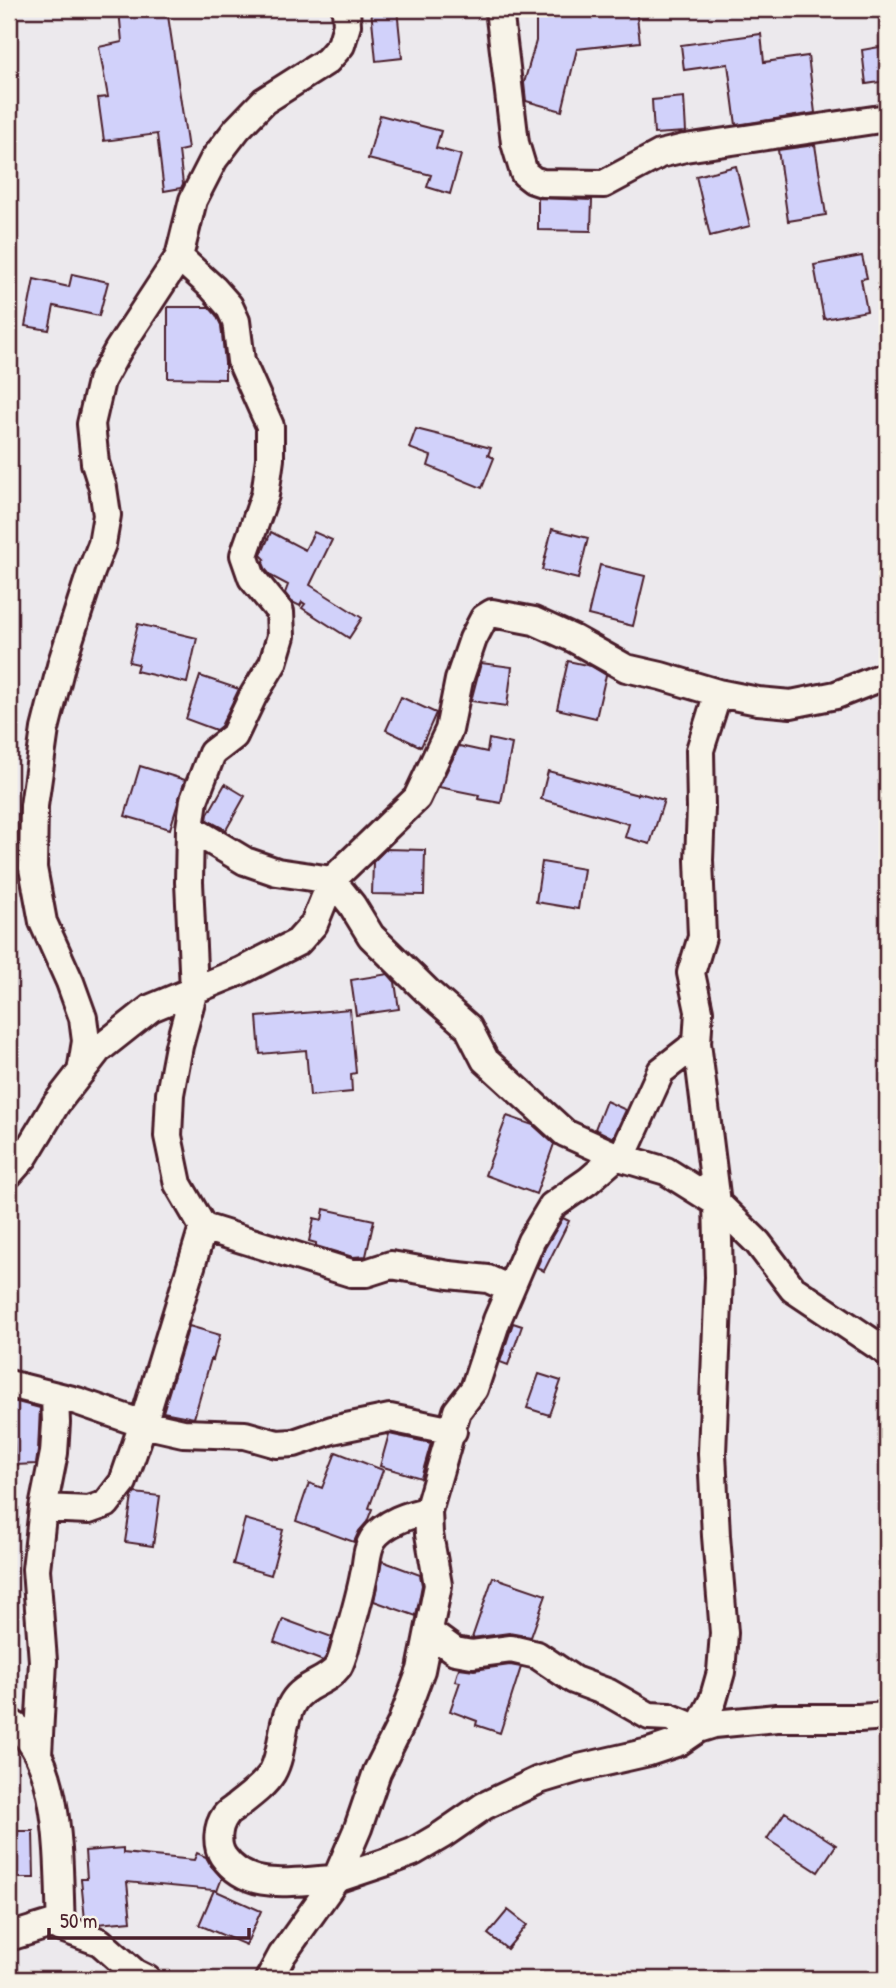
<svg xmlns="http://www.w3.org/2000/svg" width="896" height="1988" viewBox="0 0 896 1988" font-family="'Patrick Hand',sans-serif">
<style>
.building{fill:#d1d1fa;stroke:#4a1f2b;stroke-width:2}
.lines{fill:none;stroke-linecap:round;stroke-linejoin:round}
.minor-casing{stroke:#4a1f2b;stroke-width:32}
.minor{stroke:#f7f3e8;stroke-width:26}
</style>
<rect width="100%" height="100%" fill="#ece9ed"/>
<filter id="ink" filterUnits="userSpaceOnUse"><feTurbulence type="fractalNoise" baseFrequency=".0143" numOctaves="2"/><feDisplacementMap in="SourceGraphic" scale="14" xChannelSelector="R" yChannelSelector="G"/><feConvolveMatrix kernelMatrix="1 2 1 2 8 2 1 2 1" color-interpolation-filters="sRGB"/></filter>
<g filter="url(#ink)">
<path class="building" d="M 119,9 L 167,9 L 188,149 L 179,151 L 183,184 L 181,188 L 164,191 L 157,134 L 104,141 L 98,98 L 108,97 L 99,47 L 122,42 Z
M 371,9 L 397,9 L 402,58 L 376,61 Z
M 536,9 L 636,9 L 640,42 L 577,49 L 562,111 L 526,101 L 524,83 L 536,41 Z
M 761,34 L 764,62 L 808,56 L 815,113 L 736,125 L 728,64 L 684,70 L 681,45 Z
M 885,46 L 887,81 L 866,84 L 862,50 Z
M 684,97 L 686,132 L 654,134 L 652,100 Z
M 380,115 L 441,131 L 436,148 L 461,155 L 450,194 L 427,187 L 431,175 L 368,159 Z
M 815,145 L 826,215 L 788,221 L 778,150 Z
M 736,166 L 750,226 L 710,236 L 696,176 Z
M 538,198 L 592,200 L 591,231 L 538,230 Z
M 862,256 L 867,278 L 861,279 L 867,311 L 824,319 L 814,265 Z
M 72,274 L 108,282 L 99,316 L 54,306 L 49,330 L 25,326 L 34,279 L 69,287 Z
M 168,307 L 209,307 L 216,315 L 221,325 L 225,363 L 225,379 L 168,378 Z
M 416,429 L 491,448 L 488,455 L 494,458 L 482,488 L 428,466 L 431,456 L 409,448 Z
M 552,529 L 588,538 L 578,579 L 542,570 Z
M 271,532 L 305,550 L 314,532 L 332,540 L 310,585 L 362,618 L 349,638 L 302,608 L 305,604 L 302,602 L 300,606 L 292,602 L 285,593 L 288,585 L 271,576 L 266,570 L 263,563 L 265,559 L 261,555 Z
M 600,565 L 645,576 L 633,626 L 588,615 Z
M 138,624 L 197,638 L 187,683 L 136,671 L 138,664 L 129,662 Z
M 568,661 L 591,666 L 606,675 L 596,718 L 557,709 Z
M 481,663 L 512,667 L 507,706 L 471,701 Z
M 200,676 L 239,689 L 221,726 L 216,730 L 186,719 Z
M 401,697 L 436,713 L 421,747 L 386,730 Z
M 489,739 L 512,744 L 501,803 L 478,799 L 479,795 L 439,787 L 459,746 L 487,752 Z
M 140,766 L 185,780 L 170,829 L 125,816 Z
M 548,771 L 638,795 L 639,793 L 664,800 L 650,844 L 625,837 L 629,824 L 541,799 Z
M 225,784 L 245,796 L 226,830 L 207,820 L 208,814 Z
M 386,849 L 425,850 L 424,895 L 372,894 L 373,862 Z
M 542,862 L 584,869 L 578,909 L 536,902 Z
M 388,974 L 395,982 L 399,1009 L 356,1015 L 351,980 Z
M 350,1009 L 356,1073 L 351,1074 L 352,1092 L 310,1096 L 306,1050 L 260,1054 L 257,1017 Z
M 606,1101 L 626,1110 L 613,1138 L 595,1129 Z
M 507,1116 L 533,1125 L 554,1144 L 536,1194 L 485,1175 Z
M 324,1209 L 374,1220 L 366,1256 L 353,1257 L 316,1246 L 316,1243 L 309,1241 L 314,1218 L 322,1220 Z
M 563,1218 L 569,1221 L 544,1271 L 537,1267 L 545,1248 Z
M 513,1323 L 522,1326 L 508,1365 L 500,1362 Z
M 189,1326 L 220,1335 L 213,1360 L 211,1359 L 194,1418 L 163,1412 Z
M 539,1374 L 561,1381 L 549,1415 L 527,1408 Z
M 9,1402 L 17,1402 L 40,1408 L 38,1451 L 36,1464 L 15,1465 L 14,1437 L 9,1437 Z
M 389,1434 L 431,1443 L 421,1478 L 380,1466 Z
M 336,1452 L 383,1470 L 369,1508 L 372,1509 L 367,1522 L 359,1531 L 354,1542 L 296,1521 L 309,1483 L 322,1488 Z
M 135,1493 L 160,1496 L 153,1546 L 125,1542 L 132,1497 Z
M 245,1519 L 283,1530 L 271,1575 L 233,1564 Z
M 382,1561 L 420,1575 L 422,1585 L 416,1616 L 374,1601 Z
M 493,1577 L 546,1595 L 531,1637 L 509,1633 L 472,1638 Z
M 283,1619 L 332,1637 L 327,1655 L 323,1661 L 274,1642 Z
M 510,1665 L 521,1667 L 500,1733 L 476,1725 L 477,1721 L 450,1711 L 460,1682 L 455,1681 L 459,1668 L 474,1670 Z
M 785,1812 L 836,1845 L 818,1872 L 767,1839 Z
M 9,1831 L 33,1831 L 34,1878 L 9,1878 Z
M 123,1848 L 123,1853 L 194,1860 L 197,1853 L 206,1857 L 211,1866 L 222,1878 L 217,1891 L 214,1890 L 261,1911 L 246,1945 L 199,1925 L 214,1890 L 127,1882 L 131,1921 L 97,1924 L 85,1920 L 81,1879 L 87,1879 L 85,1851 Z
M 508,1910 L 527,1925 L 507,1949 L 488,1934 Z"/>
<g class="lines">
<g class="minor-casing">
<path id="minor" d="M 499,9 L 515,143 L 524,173 L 533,180 L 542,183 L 604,184 L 660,154 L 685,148 L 887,118
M 179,257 L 213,288 L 229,306 L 236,321 L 241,361 L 270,426 L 270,459 L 265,495 L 244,555 L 252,578 L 280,612 L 281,636 L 273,663 L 253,696 L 234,736 L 212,753 L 194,800 L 190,828 L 245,861 L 277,872 L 332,880 L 417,798 L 449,730 L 459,680 L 473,639 L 484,618 L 492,613 L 534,621 L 574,639 L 626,668 L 661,676 L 718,693 L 758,701 L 791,704 L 836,695 L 887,675
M 190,828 L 189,882 L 194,990 L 179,1046 L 170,1094 L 168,1136 L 178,1184 L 203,1227
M 332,880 L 352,905 L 371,936 L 428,992 L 468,1027 L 485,1060 L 565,1133 L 616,1156 L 666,1171 L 717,1203 L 758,1243 L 793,1289 L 887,1352
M 81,1072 L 86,1041 L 83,1018 L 70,982 L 43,922 L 33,868 L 34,806 L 45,729 L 62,662 L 91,572 L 102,544 L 107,515 L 103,488 L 95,463 L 91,424 L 101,381 L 118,350 L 179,257 L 193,200 L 214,159 L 237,129 L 264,101 L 327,61 L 341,45 L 347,25 L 346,9
M 9,1174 L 24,1157 L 56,1104 L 98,1050 L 151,1008 L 241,971 L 298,942 L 314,924 L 332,880
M 9,1384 L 77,1401 L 143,1424 L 183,1433 L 245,1435 L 277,1444 L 294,1443 L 332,1430 L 390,1418 L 453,1431
M 43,1508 L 89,1510 L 106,1504 L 123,1482 L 143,1424 L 203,1227 L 351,1273 L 366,1273 L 391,1265 L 449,1275 L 488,1279 L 510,1289
M 428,1511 C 410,1514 384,1523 373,1539 C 366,1550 367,1563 364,1575 C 360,1596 354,1616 348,1637 C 345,1646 343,1659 338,1667 C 326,1683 304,1684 293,1702 C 280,1723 284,1752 272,1773 C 264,1786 248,1797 237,1806 C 234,1809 227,1812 225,1816 C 217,1827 216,1845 223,1856 C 249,1894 296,1880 336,1879 L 358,1828 L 377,1772 L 401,1724 L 421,1670 L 438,1585 L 429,1534 L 428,1511 L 457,1411 L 474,1389 L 497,1320 L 531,1241 L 552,1206 L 588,1181 L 626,1148 L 661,1071 L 697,1043
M 429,1632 L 455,1651 L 472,1654 L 511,1649 L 537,1655 L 574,1680 L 609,1693 L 649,1716 L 669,1717 L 698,1729 L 713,1700 L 721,1672 L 724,1633 L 716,1536 L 712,1453 L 719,1277 L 717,1203 L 697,1043 L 699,1011 L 691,973 L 702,937 L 699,860 L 701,808 L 700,750 L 718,693
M 9,1722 C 64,1751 58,1872 61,1927
M 38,1754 L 43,1661 L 36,1569 L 43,1508 L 54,1453 L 56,1423 L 55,1396
M 9,1937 L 51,1924 L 100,1942 L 135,1973 L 147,1979
M 269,1979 L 282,1955 L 336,1879 L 387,1862 L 413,1852 L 442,1835 L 484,1806 L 539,1780 L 579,1768 L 649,1752 L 679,1742 L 698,1729 L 714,1724 L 777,1718 L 859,1718 L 887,1716"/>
</g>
<use href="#minor" class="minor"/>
</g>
</g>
<rect width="896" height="1988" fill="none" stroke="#f7f3e8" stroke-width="35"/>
<rect x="18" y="18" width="861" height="1953" fill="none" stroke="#4a1f2b" stroke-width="2.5" filter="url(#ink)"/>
<path d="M49 1928v10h200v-10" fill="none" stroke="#4a1f2b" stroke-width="3.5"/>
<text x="60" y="1928" font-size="21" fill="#4a1f2b" stroke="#f7f3e8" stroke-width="5" paint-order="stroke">50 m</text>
</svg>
